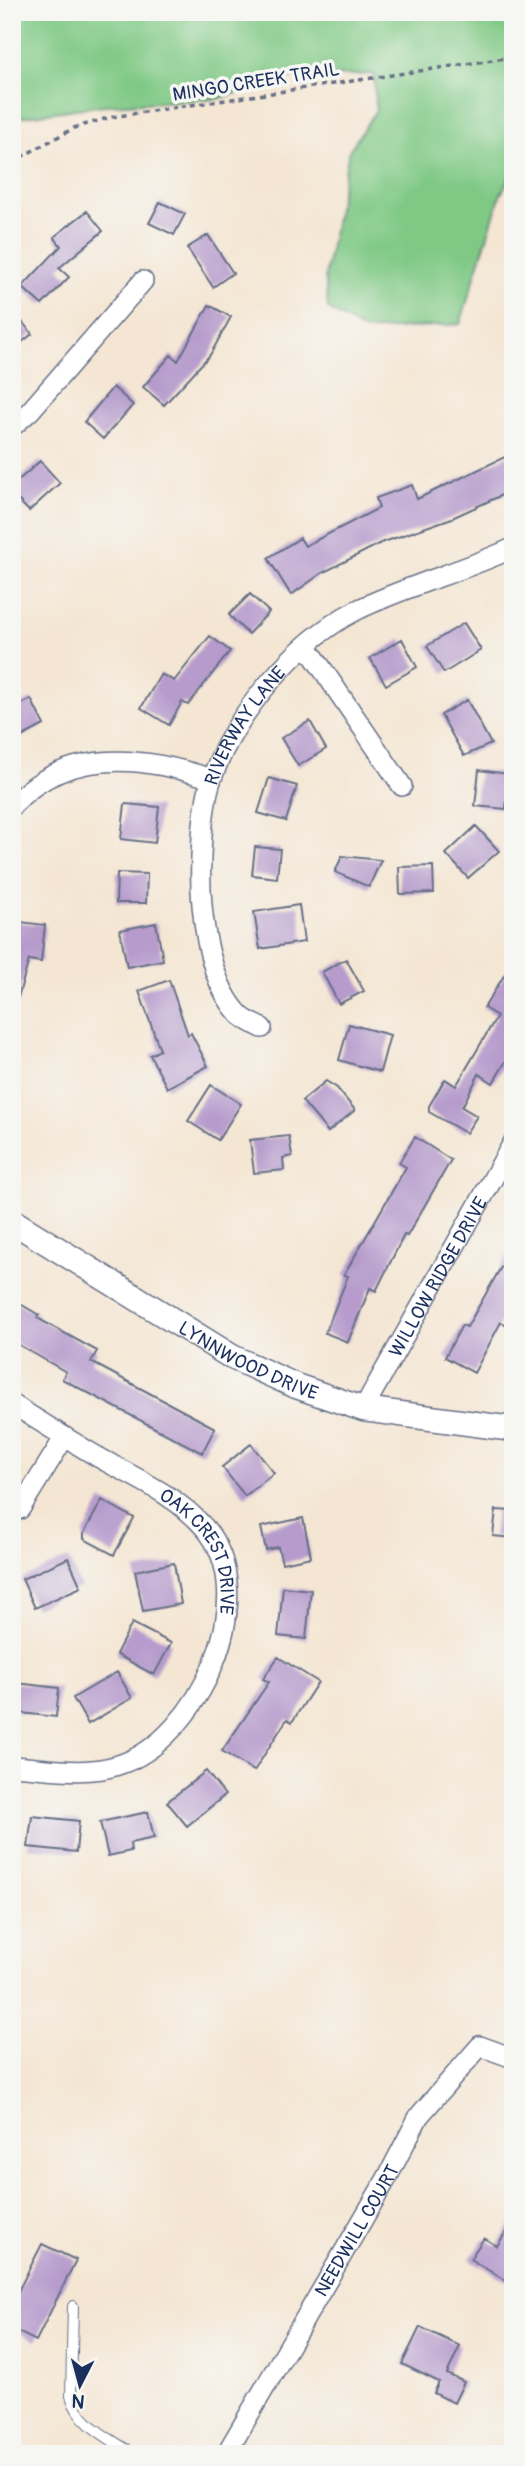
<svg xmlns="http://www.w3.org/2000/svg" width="525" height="2466" viewBox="0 0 525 2466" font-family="Pangolin,sans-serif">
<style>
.green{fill:#80c985;stroke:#4e7c72;stroke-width:2}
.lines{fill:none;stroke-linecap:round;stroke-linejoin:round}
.stream{stroke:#7ac0f1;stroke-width:5}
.building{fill:#b69bcc}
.service-casing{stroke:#676f87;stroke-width:12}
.minor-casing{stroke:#676f87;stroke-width:22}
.tertiary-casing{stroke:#676f87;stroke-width:27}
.path{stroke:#676f87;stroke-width:3.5;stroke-dasharray:5 5;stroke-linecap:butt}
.service{stroke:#fff;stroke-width:10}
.minor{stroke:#fff;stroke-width:19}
.tertiary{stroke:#fff;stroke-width:24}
.labels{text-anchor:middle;stroke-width:7;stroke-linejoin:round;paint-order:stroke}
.street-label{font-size:19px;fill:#1b2f5e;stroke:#f6f6f2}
</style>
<rect width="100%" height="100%" fill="#f6f6f2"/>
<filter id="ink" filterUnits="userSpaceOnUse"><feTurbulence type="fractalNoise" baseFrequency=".0143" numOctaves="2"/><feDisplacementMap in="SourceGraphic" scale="14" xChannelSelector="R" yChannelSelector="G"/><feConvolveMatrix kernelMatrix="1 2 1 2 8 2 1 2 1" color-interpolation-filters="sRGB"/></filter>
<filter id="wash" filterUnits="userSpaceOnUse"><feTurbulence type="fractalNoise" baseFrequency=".00686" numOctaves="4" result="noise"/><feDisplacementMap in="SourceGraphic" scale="28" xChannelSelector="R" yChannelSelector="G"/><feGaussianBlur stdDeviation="1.57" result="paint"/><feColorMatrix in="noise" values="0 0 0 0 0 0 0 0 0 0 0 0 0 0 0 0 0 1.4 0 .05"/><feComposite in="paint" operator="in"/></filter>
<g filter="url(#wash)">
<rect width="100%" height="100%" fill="#f4e6d3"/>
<path class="green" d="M 12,12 L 513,12 L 513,170 L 500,196 L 460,324 L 365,331 L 328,309 L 325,276 L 349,151 L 376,110 L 374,74 L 282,78 L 218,99 L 104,105 L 12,118 Z"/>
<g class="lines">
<path class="stream" d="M 450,12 L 474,12"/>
</g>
<g id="blocks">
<path class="building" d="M 160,202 L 185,214 L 174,235 L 149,223 Z
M 87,211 L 103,231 L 59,268 L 69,277 L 42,305 L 22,287 L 61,246 L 54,237 Z
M 208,235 L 233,273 L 213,287 L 187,248 Z
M 209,305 L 231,317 L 210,355 L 164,405 L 143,387 L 171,355 L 178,361 Z
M 12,309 L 32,334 L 12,350 Z
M 113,387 L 133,405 L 103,439 L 84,422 Z
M 513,453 L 513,490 L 452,518 L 381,543 L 322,573 L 291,595 L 268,558 L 300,538 L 305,546 L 379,508 L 376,498 L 412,485 L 417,499 Z
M 40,461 L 60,483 L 29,511 L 12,494 L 12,486 Z
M 250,594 L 269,612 L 248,634 L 229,615 Z
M 464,623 L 481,650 L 444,673 L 427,646 Z
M 210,636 L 230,651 L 188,705 L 182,702 L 169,725 L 141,708 L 161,674 L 174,681 Z
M 402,639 L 417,667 L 386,685 L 370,658 Z
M 31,699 L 44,725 L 12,742 L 12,709 Z
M 467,700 L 491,744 L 464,756 L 441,715 Z
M 310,721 L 326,749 L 298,766 L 281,738 Z
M 479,770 L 509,774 L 506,809 L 475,806 Z
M 269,778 L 297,786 L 286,821 L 258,813 Z
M 125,804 L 159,807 L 155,843 L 121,839 Z
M 476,826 L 499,851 L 468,878 L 446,854 Z
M 255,847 L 280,849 L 277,878 L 252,875 Z
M 342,856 L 381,860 L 369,887 L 335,872 Z
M 433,866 L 434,893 L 400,894 L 399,867 Z
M 117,873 L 147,874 L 146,903 L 116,903 Z
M 299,905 L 304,942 L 260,949 L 254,912 Z
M 12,921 L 45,925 L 41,962 L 29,960 L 16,1004 L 12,1004 Z
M 156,923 L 163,960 L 127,967 L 120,930 Z
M 346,959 L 364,991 L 339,1004 L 322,972 Z
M 513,961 L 513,1049 L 493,1083 L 479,1074 L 462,1107 L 477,1116 L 466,1133 L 429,1112 L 429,1106 L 445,1079 L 456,1086 L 497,1016 L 484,1008 Z
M 169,980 L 188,1035 L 191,1033 L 208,1066 L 167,1088 L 150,1055 L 160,1050 L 139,991 Z
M 349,1024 L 390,1035 L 380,1072 L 339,1060 Z
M 326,1081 L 337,1088 L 355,1110 L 328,1132 L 302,1101 Z
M 211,1085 L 241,1104 L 218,1140 L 188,1121 Z
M 289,1136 L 292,1156 L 283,1158 L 284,1170 L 254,1173 L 250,1140 Z
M 415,1137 L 451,1160 L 407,1236 L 404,1235 L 376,1291 L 370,1288 L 348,1342 L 325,1333 L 348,1276 L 344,1275 L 406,1167 L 399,1163 Z
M 513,1246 L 513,1328 L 501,1322 L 474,1373 L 445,1357 L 462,1325 L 467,1327 Z
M 12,1299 L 39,1315 L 37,1318 L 97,1351 L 91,1362 L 215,1428 L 202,1453 L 62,1379 L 66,1372 L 12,1341 Z
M 251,1444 L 274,1473 L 245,1496 L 222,1467 Z
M 102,1500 L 134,1518 L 114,1555 L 84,1539 L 84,1533 Z
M 496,1510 L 513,1511 L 513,1538 L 493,1536 Z
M 303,1518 L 311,1557 L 282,1563 L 278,1547 L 266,1550 L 261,1527 Z
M 68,1558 L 81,1587 L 35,1608 L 22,1579 Z
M 174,1563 L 181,1604 L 143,1611 L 135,1571 Z
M 283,1587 L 311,1590 L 306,1639 L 278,1636 Z
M 132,1623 L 171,1643 L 154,1675 L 116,1654 Z
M 278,1657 L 318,1682 L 292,1722 L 287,1719 L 254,1771 L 222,1751 L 269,1682 L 263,1679 Z
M 117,1672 L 132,1698 L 88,1724 L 73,1698 Z
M 16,1683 L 59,1688 L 56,1717 L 13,1712 Z
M 206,1771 L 225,1795 L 187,1826 L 167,1802 Z
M 148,1812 L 154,1838 L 130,1843 L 131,1851 L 108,1856 L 100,1822 Z
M 32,1816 L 79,1821 L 76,1852 L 28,1847 Z
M 513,2221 L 513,2285 L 470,2259 L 484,2238 L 497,2246 Z
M 42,2244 L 76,2260 L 36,2341 L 12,2329 L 12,2303 Z
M 420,2327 L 460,2346 L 447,2374 L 464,2382 L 454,2403 L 434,2393 L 439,2382 L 402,2364 Z"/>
</g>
</g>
<g filter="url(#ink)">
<use href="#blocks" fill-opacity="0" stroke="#676f87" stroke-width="2"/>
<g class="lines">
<g class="service-casing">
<path id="service" d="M 73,2306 L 71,2396 C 79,2425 110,2438 133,2454"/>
</g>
<g class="minor-casing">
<g id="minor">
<path d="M 12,427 L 30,411 L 143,281"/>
<path d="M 306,645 L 402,786"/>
<path d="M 12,806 C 65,747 144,756 211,779"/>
<path id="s1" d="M 262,1028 C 255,1024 244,1020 239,1014 C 214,987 205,939 202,905 C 199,873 201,808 212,778 C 234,715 295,642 355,611 C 405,586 461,572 513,548"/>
<path id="s2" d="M 12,1404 C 41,1422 69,1440 98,1457 C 135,1478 176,1495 204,1527 C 265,1596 198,1741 118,1765 C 86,1776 46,1768 12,1766"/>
<path id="s3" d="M 363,1409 L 513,1143"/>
<path d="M 20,1509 L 64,1438"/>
<path id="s4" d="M 226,2454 L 387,2178 L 419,2116 L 480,2046 L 513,2058"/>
</g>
</g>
<g class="tertiary-casing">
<g id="tertiary">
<path id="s5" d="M 12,1221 L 232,1357 L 296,1386 L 363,1409 L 513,1429"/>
</g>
</g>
<path class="path" d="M 12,162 L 74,128 L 111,117 L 513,57"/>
<use href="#service" class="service"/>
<use href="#minor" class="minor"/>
<use href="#tertiary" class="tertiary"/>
</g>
</g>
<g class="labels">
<g class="street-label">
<text transform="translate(256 81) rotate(-9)" y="7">MINGO CREEK TRAIL</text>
<text dy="7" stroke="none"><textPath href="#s1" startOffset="334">RIVERWAY LANE</textPath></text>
<text dy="7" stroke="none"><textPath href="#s3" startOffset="152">WILLOW RIDGE DRIVE</textPath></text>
<text dy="7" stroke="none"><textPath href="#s5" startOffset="275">LYNNWOOD DRIVE</textPath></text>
<text dy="7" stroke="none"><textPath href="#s2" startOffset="248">OAK CREST DRIVE</textPath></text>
<text dy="7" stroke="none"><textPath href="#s4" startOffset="259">NEEDWILL COURT</textPath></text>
</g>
</g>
<rect width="525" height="2466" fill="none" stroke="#f6f6f2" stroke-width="42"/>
<g transform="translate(80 2385) rotate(186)" stroke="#f6f6f2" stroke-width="5" paint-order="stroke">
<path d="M0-5L12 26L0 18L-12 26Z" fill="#1b2f5e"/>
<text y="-10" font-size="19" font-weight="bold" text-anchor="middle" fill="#1b2f5e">N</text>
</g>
</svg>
